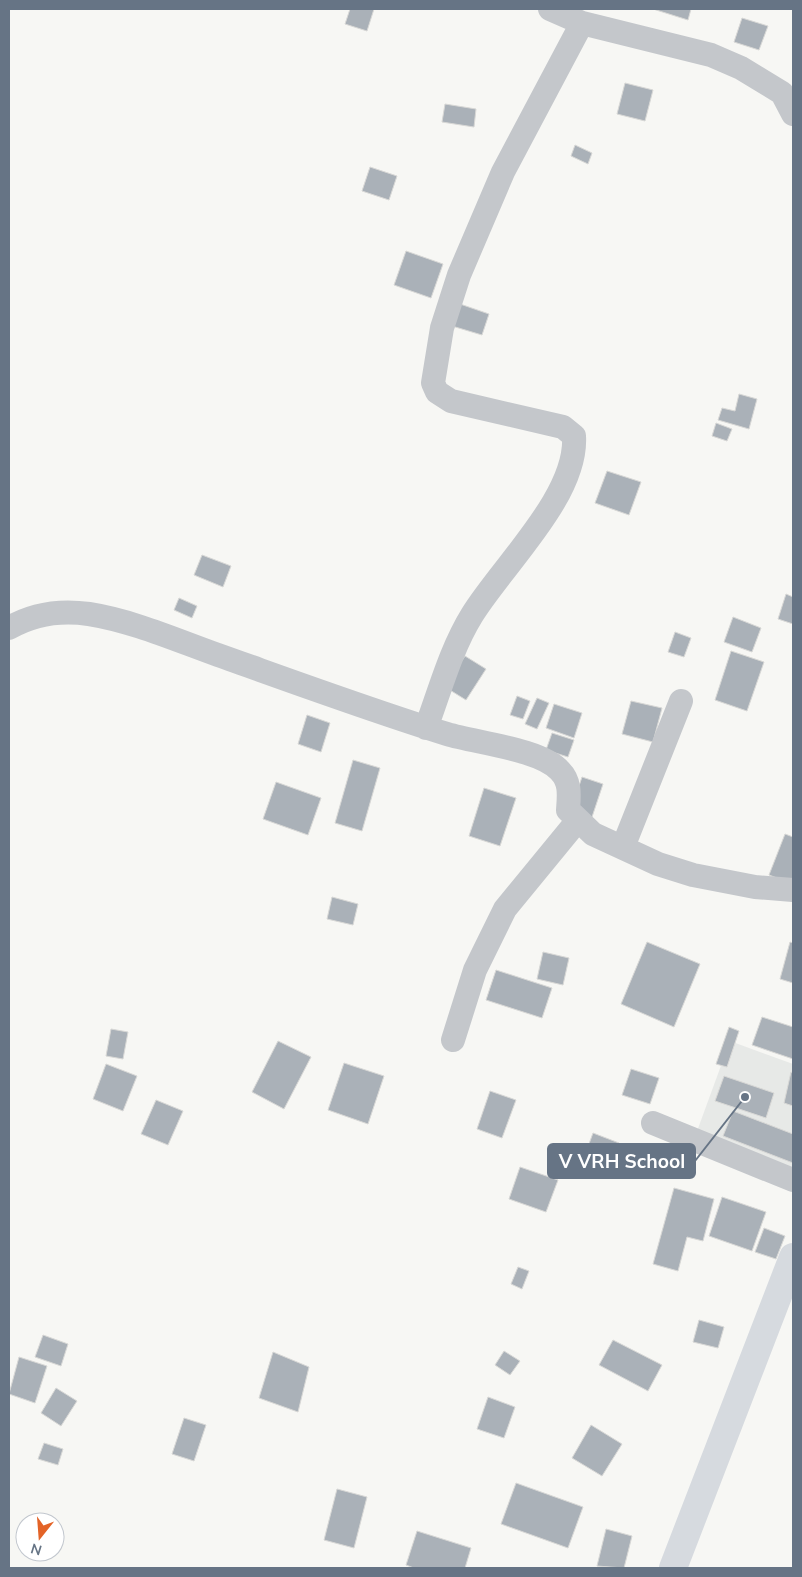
<svg xmlns="http://www.w3.org/2000/svg" width="802" height="1577" viewBox="0 0 802 1577" font-family="Mulish,sans-serif">
<style>
.built{fill:#e7e9e7}
.building{fill:#aab1b8;stroke:#d8d8d6}
.lines{fill:none;stroke-linecap:round;stroke-linejoin:round}
.minor{stroke:#c4c7cb;stroke-width:24}
.secondary{stroke:#d6dadf;stroke-width:28}
.leader{fill:none;stroke:#667485;stroke-width:2}
.callout-dot{fill:#667485;stroke:#fff;stroke-width:2}
.callout{fill:#667485;stroke:#667485;stroke-width:2}
.callout-label{font-size:19px;text-anchor:middle;font-weight:bold;fill:#fff}
</style>
<rect width="100%" height="100%" fill="#f7f7f4"/>
<path class="built" d="M 730,1041 L 793,1064 L 793,1170 L 696,1134 Z"/>
<path class="building" d="M 350,9 L 374,9 L 367,31 L 345,24 Z
M 653,9 L 691,9 L 688,20 Z
M 742,18 L 768,26 L 759,50 L 734,42 Z
M 625,83 L 653,90 L 645,121 L 617,114 Z
M 445,104 L 476,109 L 474,127 L 442,122 Z
M 575,145 L 592,153 L 588,164 L 571,156 Z
M 370,167 L 397,176 L 389,200 L 362,191 Z
M 406,251 L 443,264 L 431,298 L 394,285 Z
M 460,304 L 489,314 L 482,335 L 452,326 Z
M 739,394 L 757,399 L 749,429 L 718,420 L 722,408 L 735,411 Z
M 716,423 L 732,429 L 727,441 L 712,436 Z
M 607,471 L 641,482 L 629,515 L 595,503 Z
M 202,555 L 231,566 L 223,587 L 194,575 Z
M 786,594 L 793,597 L 793,624 L 778,619 Z
M 179,598 L 197,606 L 192,618 L 174,610 Z
M 733,617 L 761,628 L 752,652 L 724,642 Z
M 675,632 L 691,638 L 684,657 L 668,652 Z
M 731,651 L 764,662 L 747,711 L 715,700 Z
M 465,656 L 486,669 L 466,700 L 445,687 Z
M 517,696 L 530,701 L 523,719 L 510,715 Z
M 537,698 L 549,703 L 537,729 L 525,724 Z
M 631,701 L 662,708 L 653,742 L 622,734 Z
M 554,704 L 582,713 L 574,738 L 546,728 Z
M 307,715 L 330,723 L 321,752 L 298,744 Z
M 552,733 L 574,740 L 568,757 L 546,750 Z
M 353,760 L 380,768 L 362,831 L 335,823 Z
M 582,777 L 603,784 L 592,817 L 571,810 Z
M 276,782 L 321,798 L 308,835 L 263,819 Z
M 484,788 L 516,798 L 500,846 L 469,836 Z
M 785,834 L 793,837 L 793,884 L 769,875 Z
M 332,897 L 358,904 L 353,925 L 327,919 Z
M 647,942 L 700,964 L 674,1027 L 621,1004 Z
M 790,942 L 793,943 L 793,983 L 780,979 Z
M 543,952 L 569,958 L 563,985 L 537,979 Z
M 496,970 L 552,988 L 542,1018 L 486,1000 Z
M 762,1017 L 793,1027 L 793,1059 L 752,1045 Z
M 729,1027 L 739,1031 L 727,1067 L 716,1064 Z
M 111,1029 L 128,1032 L 123,1059 L 106,1056 Z
M 278,1041 L 311,1057 L 284,1109 L 252,1092 Z
M 344,1063 L 384,1076 L 368,1124 L 328,1110 Z
M 106,1064 L 137,1076 L 123,1111 L 93,1099 Z
M 631,1069 L 659,1078 L 650,1104 L 622,1095 Z
M 791,1072 L 793,1073 L 793,1106 L 784,1103 Z
M 724,1076 L 774,1093 L 766,1118 L 715,1101 Z
M 490,1091 L 516,1100 L 502,1138 L 477,1129 Z
M 156,1100 L 183,1111 L 168,1145 L 141,1134 Z
M 733,1111 L 793,1134 L 793,1163 L 723,1136 Z
M 593,1133 L 619,1143 L 608,1173 L 582,1163 Z
M 520,1167 L 558,1180 L 546,1212 L 509,1199 Z
M 674,1188 L 714,1199 L 703,1241 L 687,1237 L 678,1271 L 653,1264 Z
M 722,1197 L 766,1212 L 752,1251 L 709,1236 Z
M 764,1228 L 785,1236 L 776,1259 L 755,1252 Z
M 518,1267 L 529,1271 L 522,1289 L 511,1284 Z
M 699,1320 L 724,1327 L 718,1348 L 693,1342 Z
M 43,1335 L 68,1344 L 61,1366 L 35,1357 Z
M 613,1340 L 662,1365 L 648,1391 L 599,1365 Z
M 504,1351 L 520,1361 L 510,1375 L 495,1365 Z
M 273,1352 L 309,1367 L 298,1412 L 259,1398 Z
M 19,1357 L 47,1366 L 35,1403 L 9,1394 Z
M 56,1388 L 77,1401 L 61,1426 L 41,1413 Z
M 488,1397 L 515,1407 L 504,1438 L 477,1429 Z
M 184,1418 L 206,1425 L 194,1461 L 172,1454 Z
M 591,1425 L 622,1444 L 602,1476 L 572,1458 Z
M 44,1443 L 63,1449 L 58,1465 L 38,1459 Z
M 516,1483 L 583,1507 L 568,1548 L 501,1524 Z
M 337,1489 L 367,1497 L 354,1548 L 324,1540 Z
M 606,1529 L 632,1536 L 624,1568 L 597,1566 Z
M 417,1531 L 471,1548 L 465,1568 L 414,1568 L 406,1565 Z"/>
<g class="lines">
<path class="minor" d="M 550,9 L 582,23 L 711,55 L 741,68 L 782,93 L 793,114
M 9,628 C 33,614 61,610 89,614 C 133,621 176,640 218,655 C 294,682 370,710 447,734 C 476,743 541,749 560,771 C 571,782 569,796 568,810 L 593,834 L 658,864 L 693,875 L 755,887 L 793,890
M 426,728 C 440,690 451,649 472,615 C 501,567 578,496 574,436 L 563,427 L 451,401 L 437,392 L 433,383 L 442,328 L 459,275 L 503,172 L 582,23
M 623,847 L 681,701
M 453,1040 L 475,970 L 505,909 L 578,820
M 653,1123 L 793,1180"/>
<path class="secondary" d="M 673,1568 L 793,1257"/>
</g>
<path class="leader" d="M745 1097L695 1161"/>
<circle class="callout-dot" cx="745" cy="1097" r="5"/>
<rect class="callout" x="548" y="1144" width="147" height="34" rx="5"/>
<g class="callout-label">
<text x="622" y="1168">V VRH School</text>
</g>
<rect width="802" height="1577" fill="none" stroke="#667485" stroke-width="20"/>
<g transform="translate(40 1537) rotate(197)"><circle r="24" fill="#ffffff" stroke="#c2c7ce"/>
<path d="M0-4L9 19L0 12L-9 19Z" fill="#e36327"/>
<text y="-8" font-size="14" font-weight="bold" text-anchor="middle" fill="#667485">N</text>
</g>
</svg>
